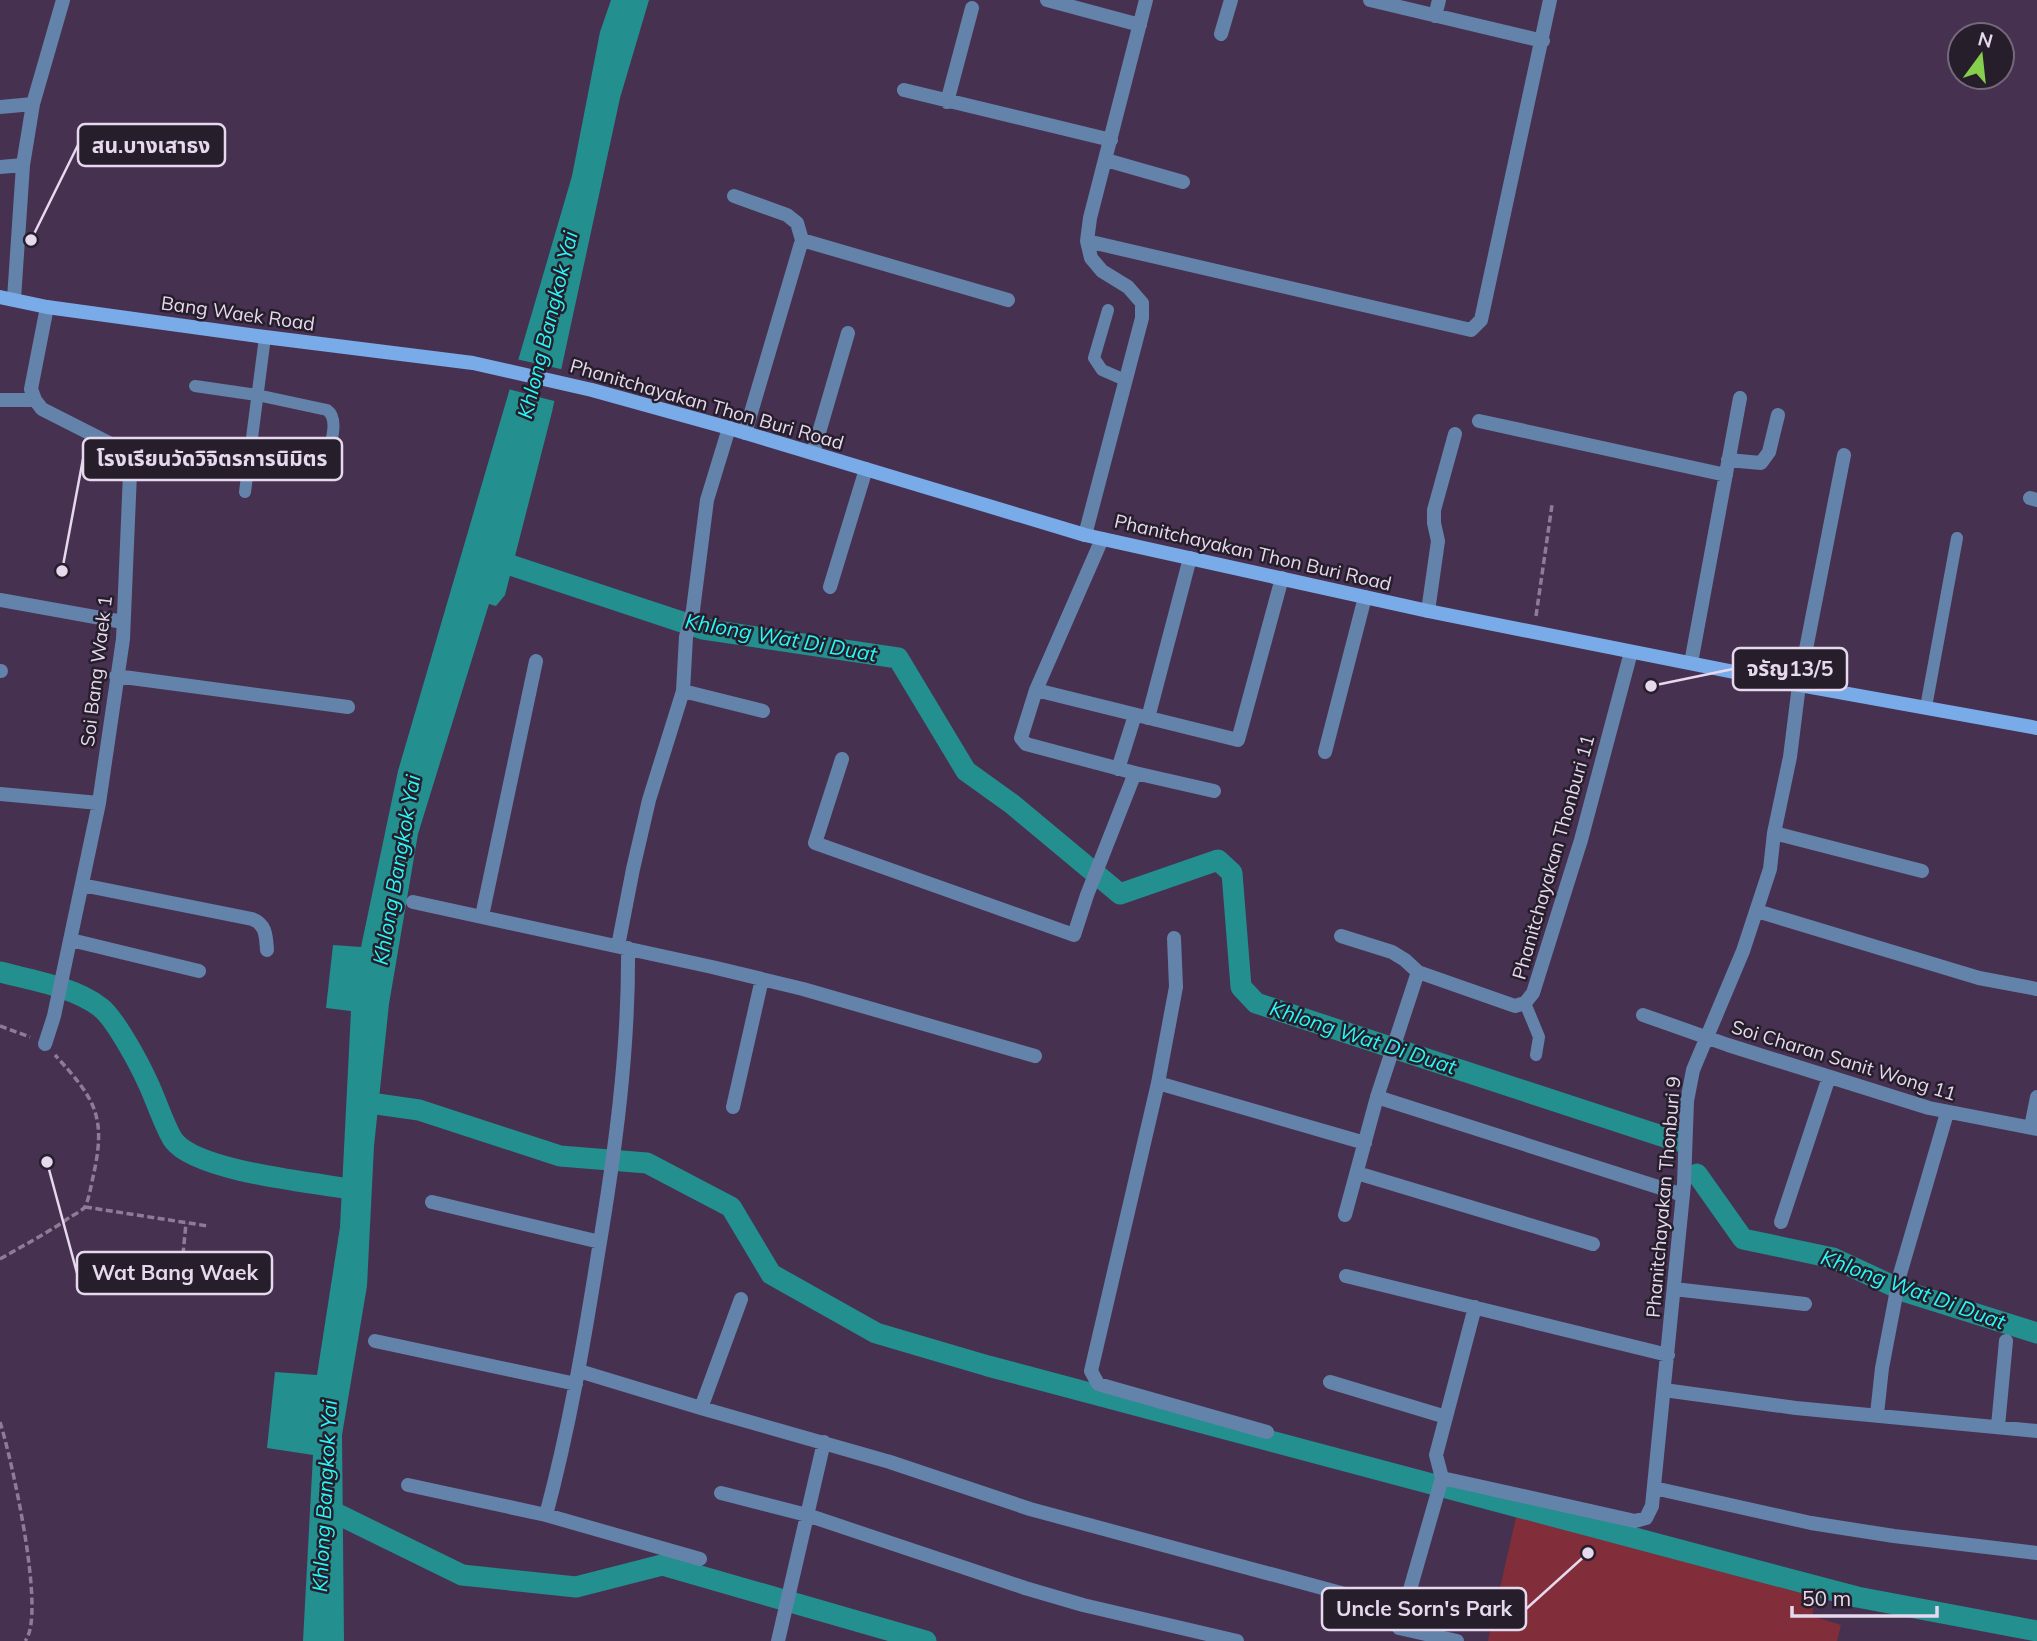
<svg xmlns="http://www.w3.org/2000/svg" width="2037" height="1641" viewBox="0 0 2037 1641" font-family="Mulish,'Noto Sans Thai',sans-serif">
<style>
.green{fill:#812d3a}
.water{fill:#238f8e}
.pier{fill:#473151}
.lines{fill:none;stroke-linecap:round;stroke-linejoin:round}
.canal{stroke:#238f8e;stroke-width:21}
.path{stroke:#8e7c97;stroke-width:3.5;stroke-dasharray:7 3.5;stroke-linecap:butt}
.lane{stroke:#6483aa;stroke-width:12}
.street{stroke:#6483aa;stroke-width:14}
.secondary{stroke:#79abe9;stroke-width:14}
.labels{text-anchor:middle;stroke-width:5;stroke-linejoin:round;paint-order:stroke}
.street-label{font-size:19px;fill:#e6d9ee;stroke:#271e2c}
.water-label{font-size:21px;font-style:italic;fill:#26f9f8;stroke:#271e2c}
.leader{fill:none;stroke:#e6d9ee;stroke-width:2.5}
.callout-dot{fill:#e6d9ee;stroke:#271e2c;stroke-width:2.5}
.callout{fill:#271e2c;stroke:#e6d9ee;stroke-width:2.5}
.callout-label{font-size:21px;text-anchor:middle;font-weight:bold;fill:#e6d9ee}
</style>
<rect width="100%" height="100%" fill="#473151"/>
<path class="green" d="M 1517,1513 L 1817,1592 L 1812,1616 L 1841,1625 L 1837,1641 L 1488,1641 Z"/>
<path class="water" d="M 611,0 L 649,0 L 620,98 L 552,412 L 505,595 L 496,606 L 489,604 L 418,834 L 389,1004 L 374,1146 L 367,1286 L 342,1435 L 344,1641 L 303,1641 L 313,1455 L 267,1448 L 275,1372 L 317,1375 L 340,1227 L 351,1011 L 326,1008 L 333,945 L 361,947 L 398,771 L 572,176 L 600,32 Z"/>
<path class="pier" d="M 516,359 L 565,370 L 558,402 L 508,389 Z"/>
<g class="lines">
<path class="canal" d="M 486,557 L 703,629 L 898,658 L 966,771 L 1012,804 L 1120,894 L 1218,860 L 1232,873 L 1241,987 L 1256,1003 L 1677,1141
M 0,972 C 31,980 74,987 100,1007 C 115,1018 140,1065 148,1083 C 155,1097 166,1131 174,1141 C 198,1172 317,1183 357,1190
M 363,1102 L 419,1110 L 560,1156 L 647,1163 L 731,1207 L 771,1274 L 876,1333 L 988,1366 L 1857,1597 L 2037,1631
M 1697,1174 L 1743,1239 L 1833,1258 L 1906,1292 L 2037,1333
M 321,1506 L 462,1575 L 576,1587 L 662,1565 L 926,1641"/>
<path class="path" d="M 1536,616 L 1552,505
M 0,1026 L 30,1037
M 85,1207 L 208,1226
M 0,1259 C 24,1245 48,1233 70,1217 C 74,1215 81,1211 84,1208 C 89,1201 91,1185 93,1177 C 107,1116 95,1099 55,1055
M 180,1286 L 186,1223
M 0,1422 C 11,1456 47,1616 25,1641"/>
<path class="lane" d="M 1108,310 L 1094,358 L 1102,370 L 1125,380
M 195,386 L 257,395 L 327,410 C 340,419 330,445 327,459 C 306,470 272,457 250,453
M 245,492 L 265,337
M 1926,707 L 1957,538
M 1525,1003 L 1539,1037 L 1536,1055"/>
<path class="street" d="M 1047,0 L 1140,25
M 1370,0 L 1543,41
M 1435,16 L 1439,0
M 1221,34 L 1231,0
M 904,90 L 1111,140
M 947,102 L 972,8
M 0,107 L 33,104
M 1106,160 L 1183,182
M 0,167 L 23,165
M 734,196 L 787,215 L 797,223 L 802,240
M 1087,241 L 1471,330 L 1481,320 L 1484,306 L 1550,0
M 14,299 L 23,165 L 33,104 L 63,0
M 0,400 L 35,400
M 1479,421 L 1726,475
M 745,433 L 802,240 L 1008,300
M 813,453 L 848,333
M 1728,460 L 1761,463 L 1769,452 L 1778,415
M 2030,498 L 2037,500
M 1085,535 L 1142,318 L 1142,303 L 1128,287 L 1102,271 L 1091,258 L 1087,241 L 1090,218 L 1146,0
M 1102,539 L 1036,690 L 1021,738 L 1026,744 L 1135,773 L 1214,791
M 830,587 L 866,469
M 0,600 L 123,622
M 1428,611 L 1438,541 L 1434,523 L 1434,510 L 1455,434
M 1691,663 L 1740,398
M 0,671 L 1,671
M 116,676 L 348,707
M 1036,690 L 1238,740 L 1282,578
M 683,691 L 763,711
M 1148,718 L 1190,558
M 1325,752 L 1365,597
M 842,759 L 815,843 L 1074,935 L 1087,895 L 1135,773
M 1118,769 L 1135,715
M 0,794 L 99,803
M 1774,833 L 1922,871
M 82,885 L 252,919 C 266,924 266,936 267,950
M 413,902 L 712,967 L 803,989 L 1035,1056
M 1757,911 L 1979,978 L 2037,989
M 482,916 L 536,661
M 1341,936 L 1392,952 L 1405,960 L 1418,972 L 1515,1006 L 1525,1003 L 1533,993 L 1581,840 L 1631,652
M 1174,938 L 1176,987 L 1158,1083 L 1091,1371 L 1098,1384 L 1267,1432
M 71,940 L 199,971
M 618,946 L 633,869 L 649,800 L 683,691 L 686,637 L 693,610 L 707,500 L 729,428
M 1643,1015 L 1728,1045 L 1929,1108 L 2037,1129
M 45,1044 L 54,1016 L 99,803 L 123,639 L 130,473 L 121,455 L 109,443 L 42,409 L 35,400 L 31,389 L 47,307
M 1158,1083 L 1365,1143
M 1377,1097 L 1683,1195
M 733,1107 L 762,979
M 2031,1127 L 2037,1097
M 1357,1173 L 1593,1244
M 432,1202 L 600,1242
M 1345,1215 L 1377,1097 L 1418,972
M 1781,1222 L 1829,1077
M 1346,1276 L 1668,1355
M 1674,1289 L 1805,1304
M 1475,1307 L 1436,1455 L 1442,1478 L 1635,1521 L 1646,1518 L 1652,1506 L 1684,1184 L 1687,1101 L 1693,1070 L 1743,951 L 1770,869 L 1774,833 L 1790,757 L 1799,685 L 1844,455
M 375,1341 L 576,1384
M 579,1371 L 701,1408 L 890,1462 L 1030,1509 L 1389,1606
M 1330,1382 L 1446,1417
M 1664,1390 L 1796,1408 L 2037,1431
M 701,1408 L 741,1299
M 1877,1414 L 1882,1368 L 1900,1274 L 1947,1113
M 1998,1426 L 2006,1341
M 1442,1478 L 1399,1628 L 1457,1641
M 408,1485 L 546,1515 L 700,1559
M 1654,1488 L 1811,1523 L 1894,1536 L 2037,1553
M 721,1493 L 807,1515 L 1025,1588 L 1083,1605 L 1237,1641
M 546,1515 C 569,1429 584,1342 598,1254 C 615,1153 629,1051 628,948
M 778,1641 L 824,1442"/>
<path class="secondary" d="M 0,297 L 47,307 L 265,337 L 473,363 L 592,390 L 729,428 L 1085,535 L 1428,611 L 1799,685 L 2037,728"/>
</g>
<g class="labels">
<g class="street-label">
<text transform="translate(238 313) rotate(8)" y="7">Bang Waek Road</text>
<text transform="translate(707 404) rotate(16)" y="7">Phanitchayakan Thon Buri Road</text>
<text transform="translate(1253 552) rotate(13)" y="7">Phanitchayakan Thon Buri Road</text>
<text transform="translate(96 671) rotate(-83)" y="7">Soi Bang Waek 1</text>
<text transform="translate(1553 857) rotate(-74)" y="7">Phanitchayakan Thonburi 11</text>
<text transform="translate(1844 1060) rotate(17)" y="7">Soi Charan Sanit Wong 11</text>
<text transform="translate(1663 1197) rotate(-85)" y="7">Phanitchayakan Thonburi 9</text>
</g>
<g class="water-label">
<text transform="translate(548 325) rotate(-76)" y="7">Khlong Bangkok Yai</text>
<text transform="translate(781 638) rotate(10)" y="7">Khlong Wat Di Duat</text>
<text transform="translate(397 870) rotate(-80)" y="7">Khlong Bangkok Yai</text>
<text transform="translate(1363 1038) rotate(18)" y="7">Khlong Wat Di Duat</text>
<text transform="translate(1913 1290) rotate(20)" y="7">Khlong Wat Di Duat</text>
<text transform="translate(325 1496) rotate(-87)" y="7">Khlong Bangkok Yai</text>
</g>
</g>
<path class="leader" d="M31 240L78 145M62 571L83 459M1651 686L1733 669M47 1162L77 1273M1588 1553L1526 1609"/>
<g class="callout-dot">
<circle cx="31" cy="240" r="7"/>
<circle cx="62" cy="571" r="7"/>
<circle cx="1651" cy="686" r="7"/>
<circle cx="47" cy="1162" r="7"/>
<circle cx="1588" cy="1553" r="7"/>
</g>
<g class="callout">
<rect x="78" y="124" width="147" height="42" rx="7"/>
<rect x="83" y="438" width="259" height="42" rx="7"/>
<rect x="1733" y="648" width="114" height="42" rx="7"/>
<rect x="77" y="1252" width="195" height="42" rx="7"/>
<rect x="1322" y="1588" width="204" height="42" rx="7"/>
</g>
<g class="callout-label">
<text x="151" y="153">สน.บางเสาธง</text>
<text x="212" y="466">โรงเรียนวัดวิจิตรการนิมิตร</text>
<text x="1790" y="676">จรัญ13/5</text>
<text x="175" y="1280">Wat Bang Waek</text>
<text x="1424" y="1616">Uncle Sorn's Park</text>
</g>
<g transform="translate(1981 56) rotate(15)"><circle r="33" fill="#271e2c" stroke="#73697a" stroke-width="2"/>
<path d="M0-5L12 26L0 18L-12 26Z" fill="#85cf4c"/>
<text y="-10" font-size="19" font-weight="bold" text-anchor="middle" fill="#e6d9ee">N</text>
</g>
<path d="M1792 1606v10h145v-10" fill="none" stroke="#e6d9ee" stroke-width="3.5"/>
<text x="1802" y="1606" font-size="21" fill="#e6d9ee" stroke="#271e2c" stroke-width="5" paint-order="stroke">50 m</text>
</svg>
